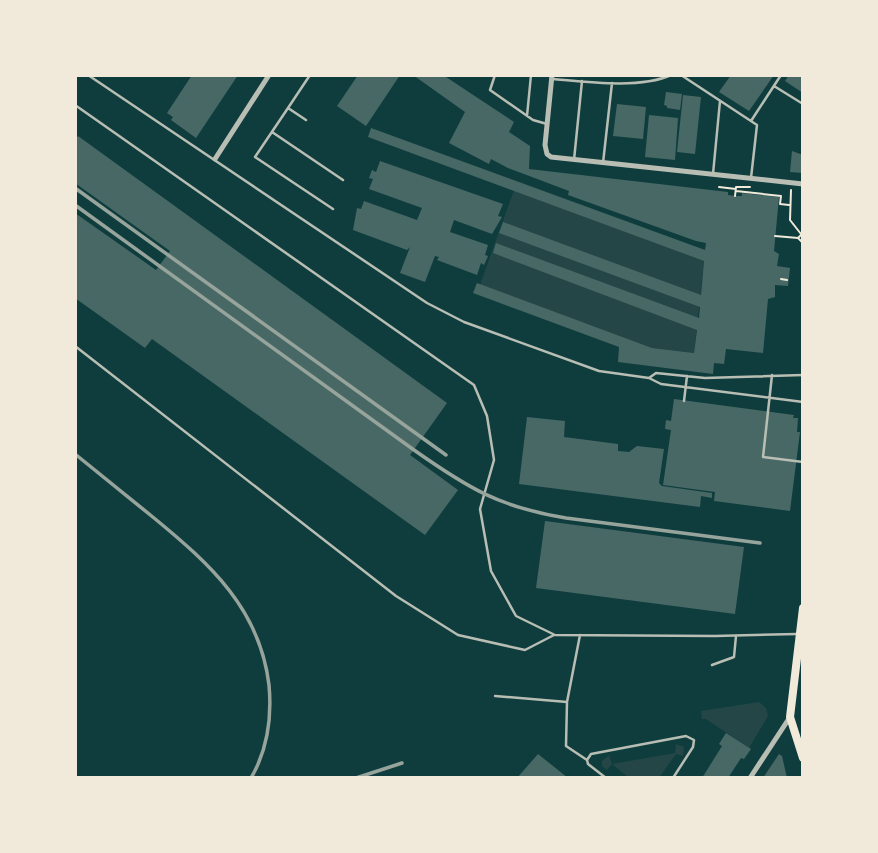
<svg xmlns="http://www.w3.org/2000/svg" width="878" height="853" viewBox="0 0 878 853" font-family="Figtree,sans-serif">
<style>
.green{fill:#244646}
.building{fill:#486865}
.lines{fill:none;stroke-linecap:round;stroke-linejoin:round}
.path{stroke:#f1e9da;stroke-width:2}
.service{stroke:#b8beb3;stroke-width:2.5}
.minor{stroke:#b8beb3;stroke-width:5}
.secondary{stroke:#f1e9da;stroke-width:8}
.rail{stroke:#97a49c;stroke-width:3.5}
</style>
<rect width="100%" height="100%" fill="#0f3d3e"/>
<path class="green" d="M 514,190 L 704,261 L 694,353 L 652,348 L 480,285 Z
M 759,702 L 766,708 L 768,716 L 749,748 L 706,719 L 702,719 L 701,711 Z
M 676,744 L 684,747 L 683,756 L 676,754 L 659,778 L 629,778 L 612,764 L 607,770 L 602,766 L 602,761 L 609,755 L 612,764 L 675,753 Z"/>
<path class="building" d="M 192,75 L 238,75 L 196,138 L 171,120 L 173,117 L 167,113 Z
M 358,75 L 400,75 L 366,126 L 337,106 Z
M 413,75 L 443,75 L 514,122 L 509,132 L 530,146 L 529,169 L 728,192 L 728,195 L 735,196 L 742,196 L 742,193 L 779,197 L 774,251 L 779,254 L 777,266 L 790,268 L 788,286 L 775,285 L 775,297 L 768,299 L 763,353 L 726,349 L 724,364 L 714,363 L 713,374 L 618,362 L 619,347 L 473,293 L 477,283 L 652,348 L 694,353 L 697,330 L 493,253 L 496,243 L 699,318 L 700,307 L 499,233 L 503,222 L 701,295 L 704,261 L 368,137 L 371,128 L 705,250 L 706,243 L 696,241 L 568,195 L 569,191 L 508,168 L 491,159 L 489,164 L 449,143 L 465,112 Z
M 731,75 L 774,75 L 749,111 L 719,92 Z
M 789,75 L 803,75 L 803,93 L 785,81 Z
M 666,92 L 682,94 L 680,110 L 667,108 L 667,106 L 664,105 Z
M 683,95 L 701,97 L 695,154 L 677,152 Z
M 617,104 L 646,107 L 643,139 L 613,136 Z
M 649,115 L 678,118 L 675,160 L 645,157 Z
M 78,136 L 447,403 L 410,455 L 458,490 L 425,535 L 152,339 L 145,348 L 75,298 L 75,213 L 156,270 L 170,251 L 75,183 L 75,140 Z
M 792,151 L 803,155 L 803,173 L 790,172 Z
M 380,161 L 503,204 L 498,216 L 502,217 L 492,234 L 454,220 L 450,232 L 488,245 L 485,255 L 488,256 L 484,265 L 481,263 L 477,275 L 437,260 L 439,257 L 435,256 L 425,282 L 400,273 L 410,247 L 407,250 L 353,230 L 357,208 L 361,209 L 364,201 L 417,220 L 422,208 L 369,189 L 373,179 L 369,178 L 372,170 L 376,172 Z
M 674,399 L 794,415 L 793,418 L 798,418 L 797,432 L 800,432 L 790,511 L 714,501 L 715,492 L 663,485 L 671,430 L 665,429 L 666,420 L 671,421 Z
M 527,417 L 565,421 L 564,437 L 618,444 L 618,451 L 629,452 L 637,446 L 664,449 L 659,483 L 662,486 L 712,493 L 712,498 L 701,496 L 700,507 L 519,484 Z
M 545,521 L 744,547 L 735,614 L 536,588 Z
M 726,733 L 751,749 L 744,759 L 741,758 L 728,778 L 702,778 L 722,746 L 719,744 Z
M 538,754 L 568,778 L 517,778 Z
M 779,754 L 782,756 L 787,778 L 763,778 Z"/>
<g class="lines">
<path class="path" d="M 719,187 L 736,189
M 791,190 L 790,220 L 801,234
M 736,191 L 781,196 L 780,204 L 789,205
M 735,196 L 736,187 L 750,187
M 803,233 L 798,238 L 803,243
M 775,236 L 798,238
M 781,279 L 787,280"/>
<path class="service" d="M 88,75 L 427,303 L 464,322 L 599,371 L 649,378 L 661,384 L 803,402
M 495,75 L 490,90 L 533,120 L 547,124
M 681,75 L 757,125 L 751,178
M 553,79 C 587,82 640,89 671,75
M 774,86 L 803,104
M 75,105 L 474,385 L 487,416 L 494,460 L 480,509 L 491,571 L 516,616 L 555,635 L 715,636 L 797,634
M 288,108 L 255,157 L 333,209
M 527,116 L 531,75
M 306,120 L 288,108 L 310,75
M 751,121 L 781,75
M 272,132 L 343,180
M 574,160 L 582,81
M 603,163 L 612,83
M 713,174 L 720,101
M 75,346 L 396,596 L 458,635 L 525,650 L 554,635
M 772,375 L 763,457 L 803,462
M 649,378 L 656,373 L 705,378 L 803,375
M 684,401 L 687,376
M 712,665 L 734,657 L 736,636
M 495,696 L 567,702 L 580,635
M 567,702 L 566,746 L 587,760
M 606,778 L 588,764 L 587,760 L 591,754 L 686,736 L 694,740 L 693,747 L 673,778"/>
<path class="minor" d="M 552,75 L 545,145 L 547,154 L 551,157 L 803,184
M 215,159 L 269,75
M 750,778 L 790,717"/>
<path class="secondary" d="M 803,608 L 790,717 L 803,758"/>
<path class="rail" d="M 75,188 L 446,455
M 75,205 L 414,450 C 468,488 499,507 566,518 L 760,543
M 75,454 C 102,476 128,497 154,518 C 210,564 260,609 269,685 C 272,718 268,749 251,778
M 356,778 L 402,763"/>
</g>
<rect width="878" height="853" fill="none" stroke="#f1e9da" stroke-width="154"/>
</svg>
